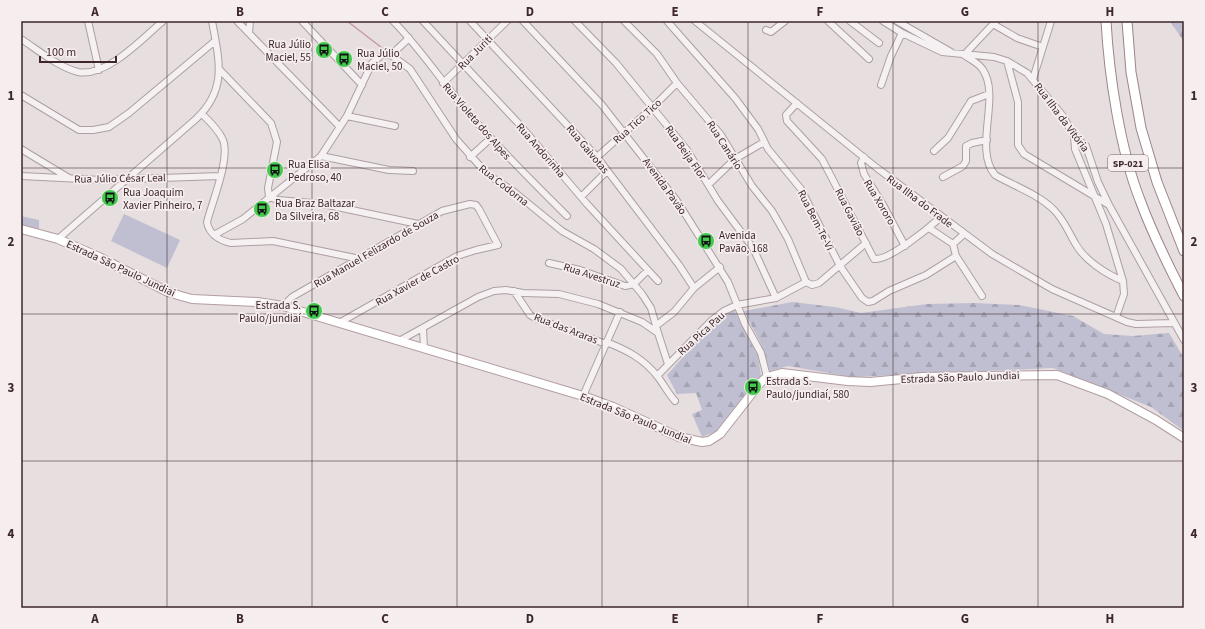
<svg xmlns="http://www.w3.org/2000/svg" width="1205" height="629" viewBox="0 0 1205 629" font-family="'Source Sans 3',sans-serif">
<style>
.green{fill:#bfbfd1}
.forest{fill:url(#forest-firs)}
.lines{fill:none;stroke-linecap:round;stroke-linejoin:round}
.stream{stroke:#c799a5;stroke-width:1.5}
.minor-casing{stroke:#ada0a1;stroke-width:8}
.major-casing{stroke:#b29da1;stroke-width:10}
.highway-casing{stroke:#9d8589;stroke-width:11}
.minor{stroke:#f5f0f1;stroke-width:6}
.major{stroke:#fff;stroke-width:8}
.highway{stroke:#fff;stroke-width:9}
.grid{fill:none;stroke:#3d272a;stroke-width:1;stroke-opacity:0.55}
.labels{text-anchor:middle;stroke-width:3.5;stroke-linejoin:round;paint-order:stroke}
.shield{fill:#f5edee;stroke:#746265;stroke-width:1}
.shield-label{font-size:10px;font-weight:bold;fill:#3d272a}
.poi-label{font-size:11px;fill:#3d272a;stroke:#f5edee;text-anchor:start}
.street-label{font-size:11px;fill:#3d272a;stroke:#f5edee}
.neatline{fill:none;stroke:#3d272a;stroke-width:1.5}
.grid-label{font-size:13px;text-anchor:middle;font-weight:bold;fill:#3d272a}
</style>
<defs>
<pattern id="forest-firs" width="22" height="20" patternUnits="userSpaceOnUse"><rect width="22" height="20" fill="#bfbfd1"/><path d="M5 1l3.5 6h-7zM16 11l3.5 6h-7z" fill="#a5a4b4"/></pattern>
</defs>
<rect width="100%" height="100%" fill="#e7dedf"/>
<path class="green" d="M 124,214 L 180,240 L 167,268 L 111,241 Z
M 21,216 L 39,220 L 39,230 L 21,227 Z"/>
<path class="forest" d="M 1170,21 L 1184,21 L 1184,42 Z
M 792,302 L 835,307 L 861,313 L 927,304 L 975,303 L 1019,305 L 1073,316 L 1104,334 L 1133,336 L 1169,333 L 1184,358 L 1184,431 L 1151,407 L 1053,368 L 852,377 L 788,366 L 770,371 L 760,342 L 744,311 Z
M 734,310 L 758,356 L 761,376 L 717,431 L 702,437 L 692,414 L 702,410 L 696,393 L 677,394 L 667,375 L 708,329 Z"/>
<g class="lines">
<path class="stream" d="M 347,21 L 386,51"/>
<g class="minor-casing">
<path id="minor" d="M 88,21 L 99,70
M 237,21 L 340,127
M 302,21 L 362,85
M 393,21 C 420,48 440,79 464,108 C 496,146 532,181 567,216
M 423,21 L 520,125 L 587,204 L 658,281
M 470,21 L 597,157 L 679,265 L 694,288
M 523,21 L 602,105 L 677,201 L 728,282 L 745,324 L 761,353 L 767,377
M 575,21 L 616,63 L 687,150 L 718,201 L 753,248 L 776,298
M 624,21 L 657,54 L 677,83 L 721,135 L 752,186 L 772,211 L 788,239 L 806,282
M 667,21 L 735,98 L 758,129 L 768,149 L 801,189 L 840,266 L 862,298 L 868,302 L 873,301 L 889,291 L 926,275 L 956,256
M 695,21 L 877,168 L 992,254 L 1052,289 L 1127,322 L 1136,324 L 1173,323
M 828,21 L 869,59
M 850,21 L 879,43
M 883,21 L 902,33 L 942,52 L 994,57 L 1007,61 L 1027,73 L 1063,116 L 1074,136 L 1086,146 L 1098,182 L 1109,205 L 1184,340
M 897,21 L 951,52
M 996,21 L 964,55 C 971,60 979,63 983,70 C 1001,97 973,149 995,175 C 1014,186 1038,194 1054,210 C 1064,220 1068,231 1075,243 C 1084,260 1106,274 1123,281
M 993,24 L 1017,38 L 1043,47
M 766,30 L 771,32 L 785,21
M 249,33 L 250,21
M 21,39 C 38,50 58,67 78,72 C 106,78 143,38 163,21
M 391,55 L 409,38
M 1007,61 L 1018,102 L 1018,145 L 1024,154 L 1109,205
M 219,69 L 271,123 L 277,142 L 268,188 L 269,197 L 278,200 L 323,204 L 418,224
M 1033,79 L 1051,21
M 443,83 L 507,21
M 881,85 L 891,56 L 902,33
M 21,95 L 79,130 L 93,130 L 109,127 L 129,113 L 215,41
M 797,103 L 786,115 L 787,121 L 822,159 L 874,259 C 889,261 930,227 941,217
M 202,114 C 209,121 217,128 222,138 C 232,155 212,202 207,222 C 209,235 221,241 231,243 L 273,241 L 360,259
M 347,116 L 395,126
M 1074,136 L 1075,149 L 1106,224 L 1123,281 L 1124,294 L 1116,317
M 21,149 L 69,178
M 934,151 L 948,138 L 971,101 L 989,94
M 321,156 L 389,170 L 413,171
M 470,157 L 491,138
M 597,157 L 653,107 L 677,83
M 864,157 L 861,163 L 864,174 L 882,203 L 905,246
M 21,176 L 102,180 L 220,176
M 943,177 L 963,166 L 966,161 L 966,146 L 972,143 L 987,140
M 709,184 L 735,159 L 764,142
M 581,197 L 607,171
M 929,228 L 953,244
M 964,234 L 953,244 L 956,256 L 982,296
M 214,235 L 243,219 L 321,156 L 347,116 L 372,63 L 382,55 L 391,55 L 410,69 L 456,139 L 487,174 L 513,191 L 562,231 L 594,249 L 621,269 L 642,294 L 651,308 L 658,333
M 58,239 L 196,119 C 228,89 219,60 212,21
M 549,263 L 580,270 L 625,286 L 634,284 L 648,270
M 806,282 L 812,285 L 819,283 L 866,243
M 514,291 L 530,315 L 535,318 L 606,344
M 283,306 L 292,297 L 442,211 L 470,204 L 476,205 L 479,209 L 498,245 L 476,250 L 457,256 L 339,323
M 657,325 L 674,312 L 694,288 L 720,267
M 423,329 L 424,348
M 399,341 L 478,297 L 494,291 L 506,290 L 523,293 L 559,294 L 598,304 L 642,322 L 658,333 L 668,364
M 606,342 C 627,350 644,359 658,377 C 664,385 668,393 675,401
M 657,376 L 711,321 L 724,311 L 737,305 L 776,298 L 806,282
M 583,396 L 620,312"/>
</g>
<g class="major-casing">
<path id="major" d="M 21,229 L 58,239 L 99,257 L 168,292 L 181,296 L 192,299 L 257,302 L 283,306 L 583,396 L 613,407 L 679,437 L 702,442 L 709,441 L 720,434 L 760,383 L 767,377 L 782,373 L 848,381 L 870,382 L 923,377 L 1057,375 L 1108,394 L 1156,420 L 1184,438"/>
</g>
<g class="highway-casing">
<path id="highway" d="M 1106,21 C 1109,75 1120,149 1140,200 C 1152,233 1168,265 1184,296
M 1127,21 L 1131,72 L 1141,128 L 1157,182 L 1184,251"/>
</g>
<use href="#minor" class="minor"/>
<use href="#major" class="major"/>
<use href="#highway" class="highway"/>
</g>
<path class="grid" d="M 167,21 L 167,608M 312,21 L 312,608M 457,21 L 457,608M 602,21 L 602,608M 748,21 L 748,608M 893,21 L 893,608M 1038,21 L 1038,608M 21,168 L 1184,168M 21,314 L 1184,314M 21,461 L 1184,461"/>
<defs>
<g id="bus-disc" transform="scale(0.9)"><circle r="9.5" fill="#44cb4f" stroke="#f5edee"/><path d="M-5-6H5V4H4V6H2V4H-2V6H-4V4H-5ZM-3.5-4V0h7V-4ZM-3.5 1.2v1.5H-2V1.2ZM2 1.2v1.5H3.5V1.2Z" fill="#111"/></g>
</defs>
<g fill-rule="evenodd">
<use href="#bus-disc" x="324" y="50"/>
<use href="#bus-disc" x="344" y="59"/>
<use href="#bus-disc" x="275" y="170"/>
<use href="#bus-disc" x="110" y="198"/>
<use href="#bus-disc" x="262" y="209"/>
<use href="#bus-disc" x="706" y="241"/>
<use href="#bus-disc" x="314" y="311"/>
<use href="#bus-disc" x="753" y="387"/>
</g>
<g class="labels">
<rect class="shield" x="1108" y="155" width="40" height="16" rx="3"/>
<g class="shield-label">
<text x="1128" y="167">SP-021</text>
</g>
<g class="poi-label">
<text x="311" y="48" text-anchor="end">Rua Júlio<tspan x="311" dy="13">Maciel, 55</tspan></text>
<text x="357" y="57">Rua Júlio<tspan x="357" dy="13">Maciel, 50</tspan></text>
<text x="288" y="168">Rua Elisa<tspan x="288" dy="13">Pedroso, 40</tspan></text>
<text x="123" y="196">Rua Joaquim<tspan x="123" dy="13">Xavier Pinheiro, 7</tspan></text>
<text x="275" y="207">Rua Braz Baltazar<tspan x="275" dy="13">Da Silveira, 68</tspan></text>
<text x="719" y="239">Avenida<tspan x="719" dy="13">Pavão, 168</tspan></text>
<text x="301" y="309" text-anchor="end">Estrada S.<tspan x="301" dy="13">Paulo/jundiaí</tspan></text>
<text x="766" y="385">Estrada S.<tspan x="766" dy="13">Paulo/jundiaí, 580</tspan></text>
</g>
<g class="street-label">
<text transform="translate(475 52) rotate(-45)" y="4">Rua Juriti</text>
<text transform="translate(1062 117) rotate(53)" y="4">Rua Ilha da Vitória</text>
<text transform="translate(477 121) rotate(49)" y="4">Rua Violeta dos Alpes</text>
<text transform="translate(637 121) rotate(-42)" y="4">Rua Tico Tico</text>
<text transform="translate(725 145) rotate(57)" y="4">Rua Canário</text>
<text transform="translate(588 149) rotate(50)" y="4">Rua Gaivotas</text>
<text transform="translate(541 150) rotate(49)" y="4">Rua Andorinha</text>
<text transform="translate(686 152) rotate(55)" y="4">Rua Beija Flor</text>
<text transform="translate(120 178) rotate(-1)" y="4">Rua Júlio César Leal</text>
<text transform="translate(504 185) rotate(38)" y="4">Rua Codorna</text>
<text transform="translate(665 186) rotate(54)" y="4">Avenida Pavão</text>
<text transform="translate(920 201) rotate(37)" y="4">Rua Ilha do Frade</text>
<text transform="translate(880 202) rotate(59)" y="4">Rua Xororo</text>
<text transform="translate(850 212) rotate(63)" y="4">Rua Gavião</text>
<text transform="translate(816 220) rotate(63)" y="4">Rua Bem-Te-Vi</text>
<text transform="translate(376 249) rotate(-30)" y="4">Rua Manuel Felizardo de Souza</text>
<text transform="translate(121 268) rotate(25)" y="4">Estrada São Paulo Jundiai</text>
<text transform="translate(592 275) rotate(18)" y="4">Rua Avestruz</text>
<text transform="translate(417 280) rotate(-29)" y="4">Rua Xavier de Castro</text>
<text transform="translate(566 328) rotate(21)" y="4">Rua das Araras</text>
<text transform="translate(701 333) rotate(-42)" y="4">Rua Pica Pau</text>
<text transform="translate(960 377) rotate(-2)" y="4">Estrada São Paulo Jundiai</text>
<text transform="translate(636 418) rotate(22)" y="4">Estrada São Paulo Jundiai</text>
</g>
</g>
<rect width="1205" height="629" fill="none" stroke="#f5edee" stroke-width="44"/>
<path d="M40 56v6h76v-6" fill="none" stroke="#3d272a" stroke-width="2"/>
<text x="46" y="56" font-size="12" fill="#3d272a" stroke="#f5edee" stroke-width="3" paint-order="stroke">100 m</text>
<rect x="22" y="22" width="1161" height="585" class="neatline"/>
<g class="grid-label">
<text x="95" y="16">A</text>
<text x="240" y="16">B</text>
<text x="385" y="16">C</text>
<text x="530" y="16">D</text>
<text x="675" y="16">E</text>
<text x="820" y="16">F</text>
<text x="965" y="16">G</text>
<text x="1110" y="16">H</text>
<text x="11" y="100">1</text>
<text x="1194" y="100">1</text>
<text x="11" y="246">2</text>
<text x="1194" y="246">2</text>
<text x="11" y="392">3</text>
<text x="1194" y="392">3</text>
<text x="11" y="538">4</text>
<text x="1194" y="538">4</text>
<text x="95" y="623">A</text>
<text x="240" y="623">B</text>
<text x="385" y="623">C</text>
<text x="530" y="623">D</text>
<text x="675" y="623">E</text>
<text x="820" y="623">F</text>
<text x="965" y="623">G</text>
<text x="1110" y="623">H</text>
</g>
</svg>
